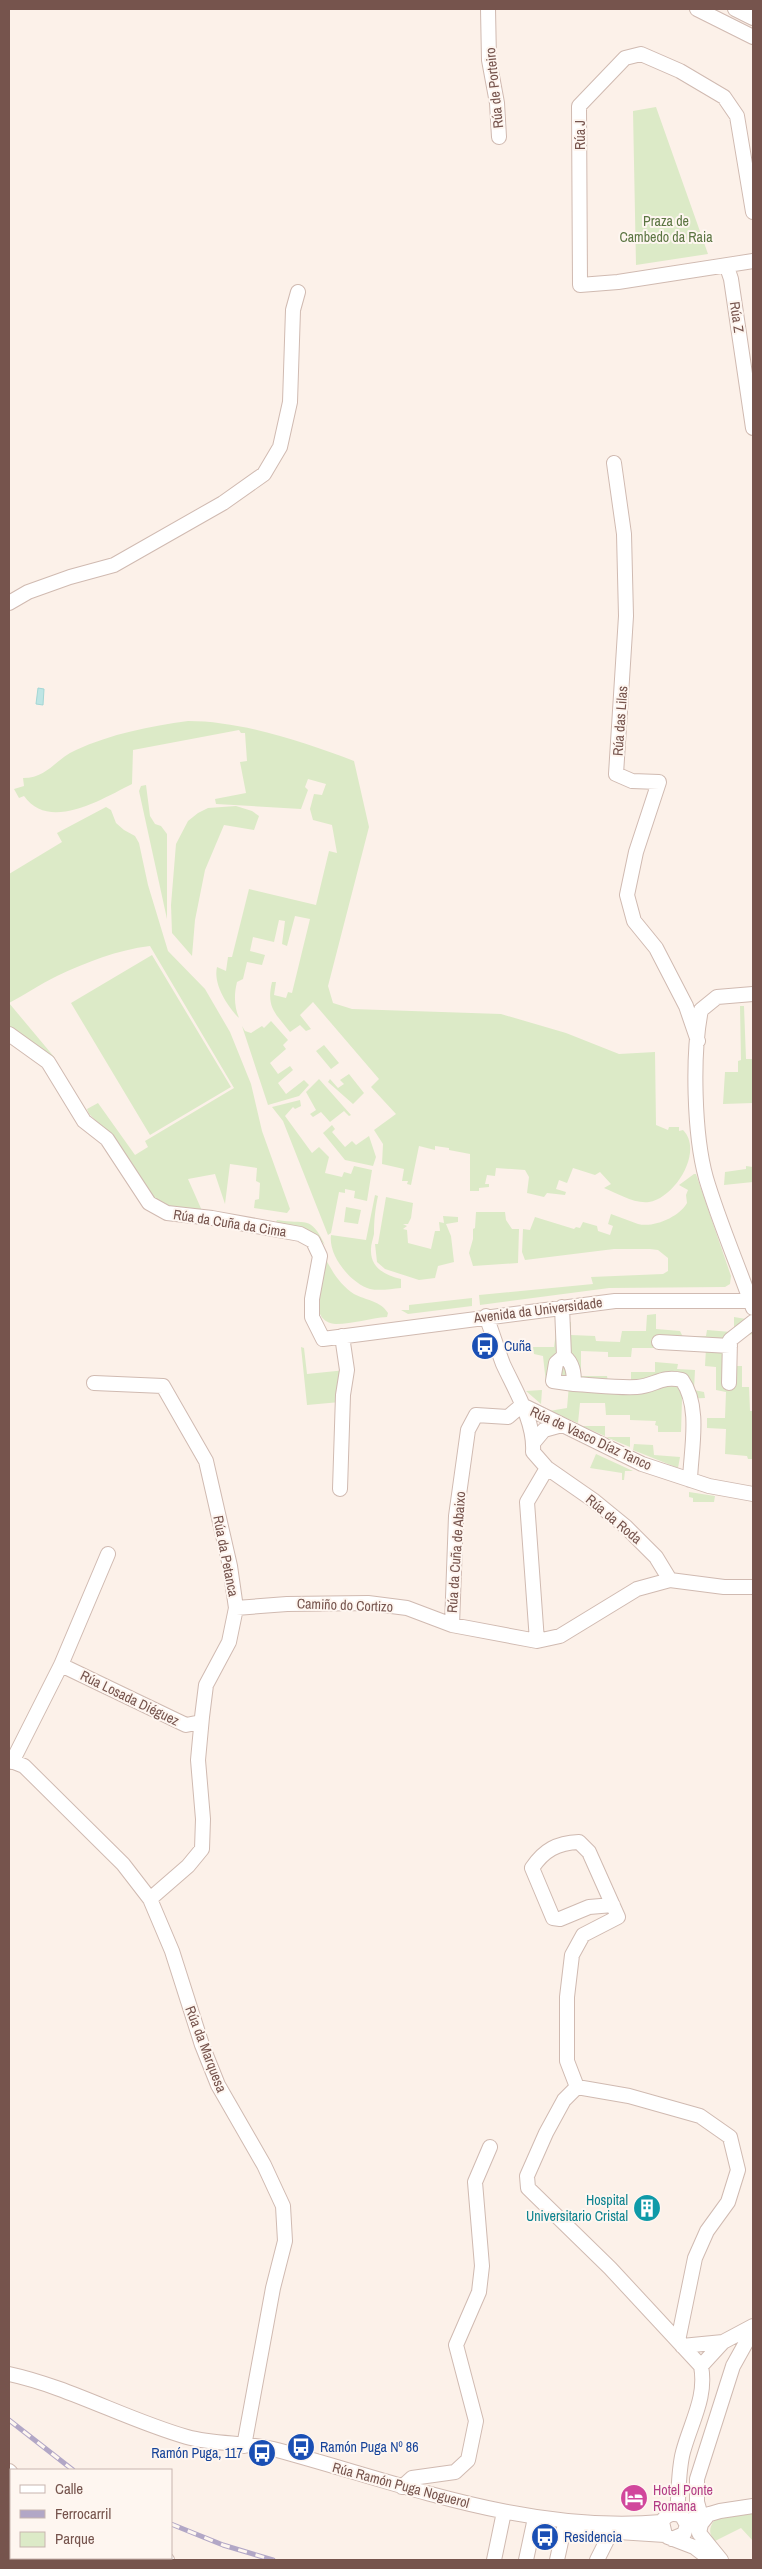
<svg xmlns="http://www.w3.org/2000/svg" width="762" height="2569" viewBox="0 0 762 2569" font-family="'Archivo Narrow',sans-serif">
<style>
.green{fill:#dceac7}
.water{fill:#bee5e4;stroke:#a4d7d5}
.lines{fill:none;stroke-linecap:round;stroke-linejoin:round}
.minor-casing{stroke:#d0bab1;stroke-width:16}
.minor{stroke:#fff;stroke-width:14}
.rail-casing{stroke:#b2a7c6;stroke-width:5}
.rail{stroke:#fef6f0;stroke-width:3;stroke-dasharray:9;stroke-linecap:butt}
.labels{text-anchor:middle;stroke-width:4;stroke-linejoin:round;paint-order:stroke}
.street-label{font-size:14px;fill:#76544d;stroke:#fef6f0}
.park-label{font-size:14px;fill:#5b7542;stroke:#fef6f0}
.transit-label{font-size:14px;fill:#164399;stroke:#fef6f0;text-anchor:start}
.culture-label{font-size:14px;fill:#0d838f;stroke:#fef6f0;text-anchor:end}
.hotel-label{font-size:14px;fill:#b23c85;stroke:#fef6f0;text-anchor:start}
</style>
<rect width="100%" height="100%" fill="#fcf1e9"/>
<path class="green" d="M 656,107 L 708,254 L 636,265 L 633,111 Z
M 188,721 C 242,721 304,742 354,761 L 369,827 L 328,986 L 333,1003 L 352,1009 L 501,1014 L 566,1033 L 619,1054 L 655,1052 L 656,1125 L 668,1130 L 669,1127 L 679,1127 L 679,1131 L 683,1130 C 704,1151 675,1198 649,1202 C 634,1204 617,1193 604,1188 L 611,1184 L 600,1172 L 595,1175 L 573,1168 L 567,1183 L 559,1180 L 556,1189 L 566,1192 L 565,1195 L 547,1193 L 544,1197 L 527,1193 L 529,1177 L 525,1170 L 496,1168 L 495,1176 L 487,1175 L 485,1184 L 489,1184 L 489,1187 L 479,1188 L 479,1191 L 470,1191 L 470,1154 L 449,1150 L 449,1148 L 435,1146 L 435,1150 L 419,1146 L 411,1185 L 407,1184 L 408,1181 L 402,1181 L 404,1169 L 382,1164 L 383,1144 L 374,1130 L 396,1114 L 371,1087 L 379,1079 L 313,1002 L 300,1015 L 311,1029 L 306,1031 L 300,1025 L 290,1032 C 275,1013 266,1007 272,982 L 276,982 L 274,995 L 286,998 L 288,992 L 292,993 L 310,919 L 295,916 L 287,946 L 282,944 L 285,921 L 279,920 L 274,942 L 253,937 L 250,951 L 265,955 L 262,965 L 247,962 L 243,979 L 237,982 C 234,994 234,1006 239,1018 C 227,1006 213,984 217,967 L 226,971 L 228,957 L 232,957 L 249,889 L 316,905 L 329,851 L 337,853 L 332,825 L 313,820 L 310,809 L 314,794 L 322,795 L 326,784 L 308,779 L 305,787 L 308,790 L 301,809 L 216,804 L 215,799 L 246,793 L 240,762 L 247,761 L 245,733 L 241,733 L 239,730 L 133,750 L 132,784 C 102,799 49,832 24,796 L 19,798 L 14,789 L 24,786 L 23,778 C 48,778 55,759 76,750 C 111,734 150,726 188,721 Z
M 146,785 L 150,816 L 155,824 L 161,826 L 167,834 L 167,919 L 139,791 L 141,786 Z
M 236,806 L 252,811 L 259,816 L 254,830 L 224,825 L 205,870 L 195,920 L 192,956 L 172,933 L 171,905 L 176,844 L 188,821 L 198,813 L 208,808 Z
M 106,807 L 111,810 L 116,823 L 124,830 L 135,836 L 139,843 L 148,885 L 168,951 L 205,989 L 230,1032 L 251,1084 L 262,1131 L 290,1209 L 287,1213 L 254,1208 L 255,1200 L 259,1199 L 260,1183 L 256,1181 L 257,1168 L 230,1164 L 225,1204 L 215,1174 L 188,1179 L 203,1213 L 165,1210 L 147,1193 L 117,1141 L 89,1114 L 87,1109 L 98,1103 L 135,1155 L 148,1147 L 145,1141 L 234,1088 L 150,946 C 117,950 87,962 57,976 C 40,984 25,995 9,1003 L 9,874 L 62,842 L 57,833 Z
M 152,955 L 231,1087 L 150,1135 L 71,1003 Z
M 9,1003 L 55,1058 L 9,1027 Z
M 740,1006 L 744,1006 L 746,1059 L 753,1059 L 753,1103 L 723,1104 L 725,1072 L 738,1072 L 738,1061 L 741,1060 Z
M 271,1021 L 288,1040 L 283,1045 L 286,1049 L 270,1063 L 278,1074 L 290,1066 L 293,1070 L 278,1083 L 286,1094 L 304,1080 L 309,1085 L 299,1096 L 268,1105 L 242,1026 L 245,1031 L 251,1033 L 262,1026 L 264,1028 Z
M 324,1045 L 339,1063 L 331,1069 L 316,1051 Z
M 349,1074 L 364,1093 L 353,1104 L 328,1082 L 330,1079 L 338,1088 L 344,1084 L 340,1080 Z
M 319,1079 L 351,1115 L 349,1116 L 344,1111 L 330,1122 L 321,1112 L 313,1117 L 310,1114 L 316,1110 L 306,1092 Z
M 300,1100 L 301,1106 L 295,1109 L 293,1107 L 285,1116 L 312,1153 L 319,1147 L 329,1157 L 325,1173 L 342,1177 L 344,1172 L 351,1174 L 354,1166 L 372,1170 L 367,1201 L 354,1198 L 355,1191 L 345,1189 L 345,1193 L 339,1192 L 331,1233 L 328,1235 L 283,1121 L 272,1107 Z
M 332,1125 L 335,1129 L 332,1132 L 345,1147 L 352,1141 L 356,1145 L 369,1136 L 376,1157 L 373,1166 L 345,1160 L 323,1133 Z
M 746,1166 L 753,1167 L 753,1182 L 724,1185 L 725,1172 L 746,1169 Z
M 694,1174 L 696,1174 L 731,1276 L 730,1284 L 725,1287 L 609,1288 L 480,1305 L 479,1295 L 593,1284 L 591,1277 L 663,1274 L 668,1271 L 668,1258 L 658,1250 L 650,1249 L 614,1249 L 525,1260 L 522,1252 L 523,1229 L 530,1230 L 535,1217 L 574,1229 L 576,1227 L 580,1228 L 583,1222 L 597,1226 L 598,1231 L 610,1235 L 613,1226 L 608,1224 L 611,1214 C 620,1217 629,1221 638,1224 C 654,1228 679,1217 687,1203 L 686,1195 L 688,1190 L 679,1185 Z
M 375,1195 L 378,1196 C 375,1210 374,1221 374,1234 C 373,1239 371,1244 371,1249 C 370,1268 385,1275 401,1279 L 401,1288 C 391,1289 379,1291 370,1289 C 350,1283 328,1255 331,1235 L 366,1240 Z
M 386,1197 L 413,1203 L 411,1218 L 408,1224 L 403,1224 L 407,1226 L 403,1229 L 407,1230 L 408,1243 L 431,1249 L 435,1231 L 440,1231 L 439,1222 L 444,1223 L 443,1216 L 458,1217 L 458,1222 L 446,1224 L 451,1236 L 454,1262 L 438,1266 L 435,1278 L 419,1280 L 385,1269 L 377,1262 L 375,1244 L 378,1244 Z
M 346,1207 L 361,1210 L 358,1224 L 344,1222 Z
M 476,1212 L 505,1212 L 506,1220 L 512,1229 L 519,1229 L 518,1263 L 473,1266 L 469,1253 L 473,1239 L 473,1229 L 475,1228 Z
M 277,1220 C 306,1225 310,1214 325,1245 L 317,1236 L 294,1227 L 276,1222 Z
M 324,1256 C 332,1271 339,1284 354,1294 C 365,1300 381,1301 388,1313 L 387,1317 C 370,1318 353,1324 336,1324 C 305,1322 321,1275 324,1256 Z
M 472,1298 L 472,1306 L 408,1314 L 401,1310 L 409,1310 L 409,1305 Z
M 656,1314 L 656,1329 L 680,1331 L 683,1337 L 706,1336 L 707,1330 L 731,1332 L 734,1331 L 734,1317 L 746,1319 L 753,1334 L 737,1337 L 734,1366 L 742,1366 L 742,1387 L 749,1387 L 750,1411 L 753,1411 L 753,1459 L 748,1459 L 747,1456 L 725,1454 L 726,1429 L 707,1428 L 707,1418 L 725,1418 L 726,1392 L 716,1390 L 716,1367 L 705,1366 L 706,1348 L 656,1340 L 654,1348 L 632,1348 L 631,1357 L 608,1357 L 608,1352 L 581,1351 L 581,1376 L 607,1376 L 608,1382 L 631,1382 L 631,1372 L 655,1372 L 655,1362 L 678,1364 L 677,1369 L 695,1370 L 694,1390 L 704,1392 L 705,1398 L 682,1399 L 681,1432 L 658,1432 L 658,1426 L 655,1425 L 656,1421 L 630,1420 L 630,1415 L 606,1415 L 605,1403 L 580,1403 L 578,1423 L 549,1411 L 567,1408 L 569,1385 L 546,1383 L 543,1356 L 534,1354 L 533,1347 L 554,1347 L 557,1324 L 571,1322 L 571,1335 L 595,1336 L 596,1341 L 620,1342 L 622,1331 L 646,1331 L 647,1315 Z
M 301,1347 L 304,1348 L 307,1374 L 346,1370 L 340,1402 L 307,1405 Z
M 542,1390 L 541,1404 L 526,1391 Z
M 582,1426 L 605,1426 L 605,1436 Z
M 606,1437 L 630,1437 L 630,1447 Z
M 634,1444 L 653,1445 L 654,1455 L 680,1457 L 678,1468 L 633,1450 Z
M 596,1454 L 633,1471 L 625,1471 L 624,1480 L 622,1480 L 622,1473 L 590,1468 Z
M 689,1492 L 715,1496 L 714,1502 L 693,1502 L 693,1498 L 689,1497 Z
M 9,2484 L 11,2486 L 11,2558 L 134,2558 L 138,2560 L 9,2560 Z
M 753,2512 L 753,2541 L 741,2528 L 715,2541 C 708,2533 709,2528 715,2519 Z"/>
<path class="water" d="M 38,688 L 44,689 L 43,705 L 36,704 Z"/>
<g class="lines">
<g class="minor-casing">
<path id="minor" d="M 488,9 L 489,60 L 497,103 L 499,137
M 697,9 L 753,37
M 735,9 L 753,18
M 753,212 L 737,116 L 724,97 L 680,71 L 641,54 L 625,58 L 579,106 L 580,285 L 618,282 L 753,261
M 727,267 L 731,279 L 753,428
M 614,463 L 624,534 L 626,616 L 616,774 L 632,781 L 659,782 L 636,852 L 627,895 L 634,921 L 656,948 L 686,1006 L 698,1041
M 9,603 L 28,592 L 70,577 L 114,565 L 223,503 L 264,474 L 280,447 L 290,402 L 293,310 L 298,292
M 9,1034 L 48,1062 L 84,1121 L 107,1139 L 149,1203 L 167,1213 L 212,1218 L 300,1234 L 313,1241 L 320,1256 L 312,1299 L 312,1317 L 323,1339 L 615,1301 L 753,1301
M 562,1307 L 564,1356 L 556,1363 L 553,1381 L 574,1384 C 574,1373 573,1363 564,1356
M 753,1308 C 738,1265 719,1222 706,1178 C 694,1135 692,1054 701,1010 L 717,997 L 753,994
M 486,1316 C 492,1332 497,1348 503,1364 C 515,1390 535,1422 533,1452 L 547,1468 L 593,1500 L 626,1527 L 656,1557 L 670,1580
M 659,1342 L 730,1346
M 94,1383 L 163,1386 L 206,1461 L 230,1566 L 236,1608 L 229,1642 L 206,1685 L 202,1717 L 198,1760 L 203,1819 L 202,1849 L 188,1866 L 150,1899
M 729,1383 L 730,1340 L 753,1322
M 574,1384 C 595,1385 616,1388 637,1387 C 655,1386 661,1375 682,1380 C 701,1407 691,1449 690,1480
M 522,1405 L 642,1464 L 709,1486 L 753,1494
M 534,1442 L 544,1430 L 562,1425
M 340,1489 L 343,1395 L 347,1370 L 342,1336
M 236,1608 L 287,1604 L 368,1603 L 407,1608 L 452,1625 L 537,1641 L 560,1636 L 637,1589 L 670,1580 L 724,1587 L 753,1587
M 452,1625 L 456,1516 L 468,1430 L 476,1415 L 508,1417 L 522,1405
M 537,1641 L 527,1502 L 547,1468
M 61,1665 L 186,1725 L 201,1722
M 9,1760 L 24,1766 L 123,1864 L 150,1899 L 172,1951 L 202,2045 L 218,2085 L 264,2165 L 283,2206 L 285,2241 L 273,2288 L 244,2446
M 12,1762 L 61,1665 L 108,1554
M 577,2087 L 564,2100 L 546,2133 L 527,2176 L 528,2188 L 610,2268 L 701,2366 C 707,2397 691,2422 683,2452 C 678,2471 679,2494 677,2514
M 577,2087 L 567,2061 L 567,1997 L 572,1955 L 583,1935 L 618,1917 L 589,1852 L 579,1842 C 557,1843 544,1850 532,1868 L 553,1918 L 560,1919 L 589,1907 L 613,1905
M 577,2087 L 629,2096 L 700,2116 L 730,2137 L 738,2170 L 728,2202 L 707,2231 L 695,2258 L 678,2341
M 682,2346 L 723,2342 L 753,2326
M 701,2366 L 723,2342
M 9,2374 C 69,2387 127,2420 187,2437 C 216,2445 248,2442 277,2450 C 403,2484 529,2534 662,2522
M 9,2471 L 11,2473
M 402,2487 L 412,2478 L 455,2472 L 468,2460 L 476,2421 L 456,2345 L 479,2292 L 482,2266 L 475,2182 L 490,2147
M 709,2514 L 701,2524 L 699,2533 L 721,2560
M 701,2516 L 697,2502 L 697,2479 L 733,2366 L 753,2330
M 693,2519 L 720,2511 L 753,2506
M 571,2529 L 665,2535
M 672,2539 L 684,2534 L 687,2525 L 682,2516 C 673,2512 666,2514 662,2522 L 665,2535 L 668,2537 L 694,2547 L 711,2560
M 162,2558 L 167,2560
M 494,2560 L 504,2512
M 526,2560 L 535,2518
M 557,2560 L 564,2528
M 597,2560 L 613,2528"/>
</g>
<use href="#minor" class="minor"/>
<g class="rail-casing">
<path id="rail" d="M 9,2420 L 73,2470
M 171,2524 L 223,2545 L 273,2560"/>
</g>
<use href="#rail" class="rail"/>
</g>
<defs>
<g id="bus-disc" transform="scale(1.4375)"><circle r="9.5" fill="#1a4fb4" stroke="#fef6f0"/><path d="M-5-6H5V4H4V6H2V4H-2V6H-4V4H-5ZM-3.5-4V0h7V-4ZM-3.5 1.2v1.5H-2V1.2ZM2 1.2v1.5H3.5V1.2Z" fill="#fff"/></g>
<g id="building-disc" transform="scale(1.4375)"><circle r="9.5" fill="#0f9aa8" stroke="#fef6f0"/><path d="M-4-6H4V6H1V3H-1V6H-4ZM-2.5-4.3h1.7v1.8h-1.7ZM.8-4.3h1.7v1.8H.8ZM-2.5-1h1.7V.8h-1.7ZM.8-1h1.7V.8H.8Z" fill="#fff"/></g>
<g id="hotel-disc" transform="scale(1.4375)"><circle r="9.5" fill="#d1479c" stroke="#fef6f0"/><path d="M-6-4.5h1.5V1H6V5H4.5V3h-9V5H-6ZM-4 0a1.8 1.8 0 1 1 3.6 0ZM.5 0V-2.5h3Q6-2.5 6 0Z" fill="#fff"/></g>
</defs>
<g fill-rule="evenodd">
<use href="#bus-disc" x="485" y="1346"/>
<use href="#building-disc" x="647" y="2208"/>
<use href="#bus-disc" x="301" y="2447"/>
<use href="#bus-disc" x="262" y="2453"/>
<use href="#hotel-disc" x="634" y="2498"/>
<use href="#bus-disc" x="545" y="2537"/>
</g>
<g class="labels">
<g class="street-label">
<text transform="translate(494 88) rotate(-96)" y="5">Rúa de Porteiro</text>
<text transform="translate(580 135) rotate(-90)" y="5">Rúa J</text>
<text transform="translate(737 317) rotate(82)" y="5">Rúa Z</text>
<text transform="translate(620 721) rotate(-86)" y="5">Rúa das Lilas</text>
<text transform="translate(230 1223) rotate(9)" y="5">Rúa da Cuña da Cima</text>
<text transform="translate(538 1310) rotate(-7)" y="5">Avenida da Universidade</text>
<text transform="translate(591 1438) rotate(25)" y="5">Rúa de Vasco Díaz Tanco</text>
<text transform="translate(614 1519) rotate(40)" y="5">Rúa da Roda</text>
<text transform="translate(456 1552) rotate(-86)" y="5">Rúa da Cuña de Abaixo</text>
<text transform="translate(226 1556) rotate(79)" y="5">Rúa da Petanca</text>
<text transform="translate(345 1605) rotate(2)" y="5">Camiño do Cortizo</text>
<text transform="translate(130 1698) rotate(26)" y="5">Rúa Losada Diéguez</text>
<text transform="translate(206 2049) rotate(69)" y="5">Rúa da Marquesa</text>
<text transform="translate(401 2485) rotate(15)" y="5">Rúa Ramón Puga Noguerol</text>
</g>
<g class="park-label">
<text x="666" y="226">Praza de<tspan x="666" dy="16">Cambedo da Raia</tspan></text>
</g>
<g class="transit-label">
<text x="504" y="1351">Cuña</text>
<text x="320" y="2452">Ramón Puga Nº 86</text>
<text x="243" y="2458" text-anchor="end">Ramón Puga, 117</text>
<text x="564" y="2542">Residencia</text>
</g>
<g class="culture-label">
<text x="628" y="2205">Hospital<tspan x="628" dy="16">Universitario Cristal</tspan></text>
</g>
<g class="hotel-label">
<text x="653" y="2495">Hotel Ponte<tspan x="653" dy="16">Romana</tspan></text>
</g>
</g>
<rect width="762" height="2569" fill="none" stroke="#76544d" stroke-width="20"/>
<rect x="10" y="2469" width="162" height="90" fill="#fef6f0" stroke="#c8b5af"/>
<rect x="20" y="2485" width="25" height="8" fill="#ffffff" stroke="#c8b5af"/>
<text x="55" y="2494" font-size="15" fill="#76544d">Calle</text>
<rect x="20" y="2510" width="25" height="8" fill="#b2a7c6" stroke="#c8b5af"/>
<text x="55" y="2519" font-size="15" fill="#76544d">Ferrocarril</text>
<rect x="20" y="2532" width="25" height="15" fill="#dceac7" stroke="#c8b5af"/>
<text x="55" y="2544" font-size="15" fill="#76544d">Parque</text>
</svg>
